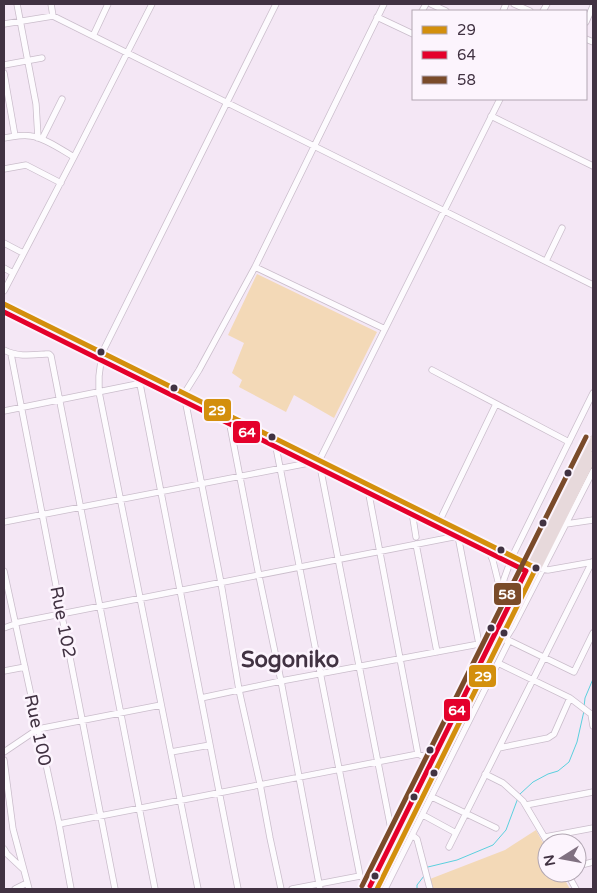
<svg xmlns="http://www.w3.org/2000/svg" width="597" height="893" viewBox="0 0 597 893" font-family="'Varela Round',sans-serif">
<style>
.green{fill:#f3d9b7}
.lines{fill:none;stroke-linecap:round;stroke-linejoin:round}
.stream{stroke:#5bd0de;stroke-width:1}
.minor-casing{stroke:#cabdcb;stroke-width:7}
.highway-casing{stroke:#beaab1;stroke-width:9}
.minor{stroke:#fdfbfe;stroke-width:5.5}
.highway{stroke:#e7d9db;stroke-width:8}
.bus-1-casing{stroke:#fcf4fd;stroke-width:9}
.bus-2-casing{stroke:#fcf4fd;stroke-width:9}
.bus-3-casing{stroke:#fcf4fd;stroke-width:9}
.bus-1{stroke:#d38f0d;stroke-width:5}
.bus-2{stroke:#e4002b;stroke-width:5}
.bus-3{stroke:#7a4b2a;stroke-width:5}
.bus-dot{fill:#413242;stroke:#fcf4fd;stroke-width:2}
.labels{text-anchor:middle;stroke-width:5;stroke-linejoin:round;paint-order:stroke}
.street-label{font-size:18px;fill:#413242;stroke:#fcf4fd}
.district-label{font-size:22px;font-weight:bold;fill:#413242;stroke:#fcf4fd}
.line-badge{stroke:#fcf4fd;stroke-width:2}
.badge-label{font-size:14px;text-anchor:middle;font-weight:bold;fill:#fff}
</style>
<rect width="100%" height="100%" fill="#f4e7f5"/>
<path class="green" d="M 257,274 L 377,332 L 334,418 L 294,395 L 286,412 L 239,387 L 242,380 L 232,373 L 244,343 L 228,335 Z
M 536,830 L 547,850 L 547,873 L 561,873 L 570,889 L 433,889 L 430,879 L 505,850 Z"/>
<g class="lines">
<path class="stream" d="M 584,707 L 585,698 L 593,679
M 520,794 L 533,782 L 548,774 L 558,771 L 569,762 L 577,742 L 584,711
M 428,867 L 457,860 L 493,845 L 506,830 L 518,798
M 417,889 L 417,885 L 424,876"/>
<g class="minor-casing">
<path id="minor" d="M 17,4 L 36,104 L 38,138
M 51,4 L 53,16
M 431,4 L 446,11
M 514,4 L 530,11
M 422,11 L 426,4
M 503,11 L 506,4
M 543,11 L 547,4
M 377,17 L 413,34
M 586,22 L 593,6
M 4,24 L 53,16 L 593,285
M 93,36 L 108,4
M 586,39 L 593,42
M 4,65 L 42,58
M 4,73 L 15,136
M 491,116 L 593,166
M 4,138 C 13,137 22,134 31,136 C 45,138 62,150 74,157
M 42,139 L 62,99
M 4,169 L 26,165 L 61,183
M 4,243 L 23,253
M 546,261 L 562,228
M 255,267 L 385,329
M 4,268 L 13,273
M 4,291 L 74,157 L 152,4
M 4,304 L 536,568 L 548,570 L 593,562
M 4,350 C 17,357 32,355 46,354 L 49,354 L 51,356 L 155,889
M 11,354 L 115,889
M 432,370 L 569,442
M 140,372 L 140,384 L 238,889
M 4,411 L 157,380
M 228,415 L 259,576 L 281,681 L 320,889
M 274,437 L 360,876
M 367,484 L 418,754
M 411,506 L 416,537
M 440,520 L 496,404
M 4,522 L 319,461
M 566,524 L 593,520
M 459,533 L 458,536 L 479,644
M 486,543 L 493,561 L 500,589
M 416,544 L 437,652
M 4,571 L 59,824 L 71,889
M 15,623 L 458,536
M 4,628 L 15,624
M 505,640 L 513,627 L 593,471
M 508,640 L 574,672 L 593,633
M 498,663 L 570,698 L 591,714 L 593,726
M 4,671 L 25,667
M 201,698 L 281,681 L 479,644 L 486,645
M 499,748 L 548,738 L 554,734 L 570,698
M 4,752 L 38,729 L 161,705
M 171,752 L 210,745
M 4,760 L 13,829 L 29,889
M 485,774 L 503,783 L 523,801 L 548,843
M 432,797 L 496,828
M 526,805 L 593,792
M 423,815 L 456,833
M 59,824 L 418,754 L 427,758
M 391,829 L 319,461 L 500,99
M 412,835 L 417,839 L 430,889
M 545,837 L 593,828
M 449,847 L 592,562
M 4,849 L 7,854 L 23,869
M 577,866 L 593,862
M 567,873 L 576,889
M 15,889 L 27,883
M 198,889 L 99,392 L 99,376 L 102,353 L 276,4
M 281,889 L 270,838 L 260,784 L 239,690 L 221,583 L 184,394 L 199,370 L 255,267 L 384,4
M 292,889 L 360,876 L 363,878
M 361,889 L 496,622 L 500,608 L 504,579 L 512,557 L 593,393
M 385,889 L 508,643 L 508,640 L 507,638"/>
</g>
<g class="highway-casing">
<path id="highway" d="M 369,889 L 593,440
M 377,889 L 593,456"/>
</g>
<use href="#minor" class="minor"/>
<use href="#highway" class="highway"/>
<g class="bus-1-casing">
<path id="bus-1" d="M 4,304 L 536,568 L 377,889"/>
</g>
<g class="bus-2-casing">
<path id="bus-2" d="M 4,312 L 526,571 L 370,886"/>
</g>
<g class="bus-3-casing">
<path id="bus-3" d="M 362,886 L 586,437"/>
</g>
<use href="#bus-1" class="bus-1"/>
<use href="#bus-2" class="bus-2"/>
<use href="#bus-3" class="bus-3"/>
</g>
<g class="bus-dot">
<circle cx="101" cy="352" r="4.5"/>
<circle cx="174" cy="388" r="4.5"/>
<circle cx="272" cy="437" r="4.5"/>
<circle cx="568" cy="473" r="4.5"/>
<circle cx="543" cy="523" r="4.5"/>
<circle cx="501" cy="550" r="4.5"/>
<circle cx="536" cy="568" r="4.5"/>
<circle cx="491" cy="628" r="4.5"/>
<circle cx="504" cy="633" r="4.5"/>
<circle cx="430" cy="750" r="4.5"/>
<circle cx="434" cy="773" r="4.5"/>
<circle cx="414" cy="797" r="4.5"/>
<circle cx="375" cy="876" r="4.5"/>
</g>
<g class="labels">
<g class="street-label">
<text transform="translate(63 622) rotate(79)" y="6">Rue 102</text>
<text transform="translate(38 730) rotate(78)" y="6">Rue 100</text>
</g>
<g class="district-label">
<text x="290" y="667">Sogoniko</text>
</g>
</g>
<g class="line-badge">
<rect x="203" y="398" width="29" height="24" rx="5" fill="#d38f0d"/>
<rect x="232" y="420" width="29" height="24" rx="5" fill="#e4002b"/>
<rect x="493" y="582" width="29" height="24" rx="5" fill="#7a4b2a"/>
<rect x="468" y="664" width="29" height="24" rx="5" fill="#d38f0d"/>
<rect x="443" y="698" width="28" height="24" rx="5" fill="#e4002b"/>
</g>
<g class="badge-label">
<text x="217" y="415">29</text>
<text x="247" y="437">64</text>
<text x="507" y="599">58</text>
<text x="483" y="681">29</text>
<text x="457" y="715">64</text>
</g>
<rect width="597" height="893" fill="none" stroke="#413242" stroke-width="10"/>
<rect x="412" y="10" width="175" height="90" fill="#fcf4fd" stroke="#b1a6b2"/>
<rect x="422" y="26" width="25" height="8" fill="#d38f0d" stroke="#b1a6b2"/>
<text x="457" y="35" font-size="15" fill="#413242">29</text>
<rect x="422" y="51" width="25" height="8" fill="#e4002b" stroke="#b1a6b2"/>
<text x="457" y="60" font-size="15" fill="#413242">64</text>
<rect x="422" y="76" width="25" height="8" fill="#7a4b2a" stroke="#b1a6b2"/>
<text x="457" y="85" font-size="15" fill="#413242">58</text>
<g transform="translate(562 858) rotate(259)"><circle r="24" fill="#fcf4fd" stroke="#b1a6b2"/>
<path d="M0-4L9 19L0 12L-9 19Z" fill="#807181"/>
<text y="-8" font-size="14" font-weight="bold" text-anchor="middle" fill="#413242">N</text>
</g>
</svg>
